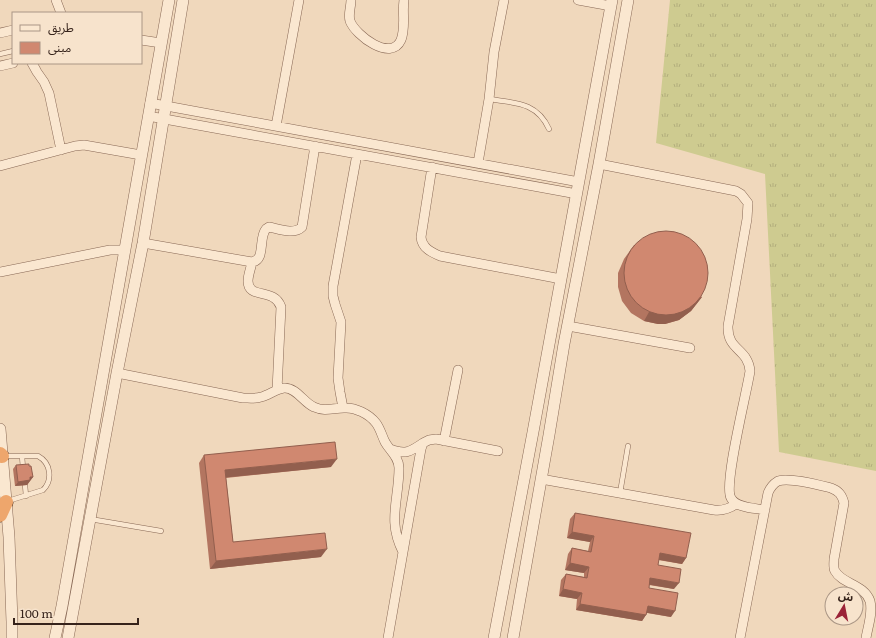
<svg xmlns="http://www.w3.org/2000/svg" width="876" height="638" viewBox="0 0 876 638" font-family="Literata,'Noto Sans Arabic',serif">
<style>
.grass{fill:url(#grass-tufts)}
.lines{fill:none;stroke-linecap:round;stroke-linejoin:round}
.service-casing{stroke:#886855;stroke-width:5.5}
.minor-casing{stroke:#886855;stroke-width:10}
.tertiary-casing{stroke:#886855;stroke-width:12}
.trunk-casing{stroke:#55372a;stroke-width:15}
.service{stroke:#fae7d0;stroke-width:4.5}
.minor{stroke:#fae7d0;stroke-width:9}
.tertiary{stroke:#fae7d0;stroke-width:11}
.trunk{stroke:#eea66c;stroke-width:14}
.wall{fill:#b37560}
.shaded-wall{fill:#925f4e}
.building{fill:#d08870;stroke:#925f4e}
</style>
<defs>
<pattern id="grass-tufts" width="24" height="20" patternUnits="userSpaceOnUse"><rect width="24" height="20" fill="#cecb90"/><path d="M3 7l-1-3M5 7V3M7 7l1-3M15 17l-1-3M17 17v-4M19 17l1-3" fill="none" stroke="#b2ae7c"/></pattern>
</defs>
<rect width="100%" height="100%" fill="#f0d8bc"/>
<path class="grass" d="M 670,0 L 876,0 L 876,471 L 779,452 L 765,174 L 656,143 Z"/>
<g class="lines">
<g class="service-casing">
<path id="service" d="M 0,54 L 13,51
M 489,99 C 515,103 537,102 549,129
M 3,456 L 38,456 C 51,463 53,480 43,490 L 8,501
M 22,456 L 23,468
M 25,485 L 26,496
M 620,493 L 628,446
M 90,519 L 161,531"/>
</g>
<g class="minor-casing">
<path id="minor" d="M 56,0 L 61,13
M 351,0 C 351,7 348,14 350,21 C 356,36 391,62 401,40 C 406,27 402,13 404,0
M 578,0 L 611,6
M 0,33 L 13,30
M 141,40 L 161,43
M 32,63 L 37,72 L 44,82 L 49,93 L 61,150
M 0,66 L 13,63
M 150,103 L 579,182
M 148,116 L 577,194
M 276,126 L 299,0
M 478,163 L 489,99 L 494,52 L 504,0
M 599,164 L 736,191 L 741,194 L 748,203 L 747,219 L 728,326 C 727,351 748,348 750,371 C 747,392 723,485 731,498 C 736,508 755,508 765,510
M 0,166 L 75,146 L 84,145 L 141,155
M 432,167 L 421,237 C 422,248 431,252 440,256 L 561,279
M 143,243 L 252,262 C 266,260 258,238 266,229 L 269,227 C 279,229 294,235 302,227 L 315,146
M 252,262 C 251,268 248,275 248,281 C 248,300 274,287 281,307 L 277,390
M 0,272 L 110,250 L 124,250
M 568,326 L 690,348
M 117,373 L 243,398 C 249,398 255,399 261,397 C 269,395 276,389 284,388 C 296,387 304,403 314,407 C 325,412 333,408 344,408 C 355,407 369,414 376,423 C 380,428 382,436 385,442 C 390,451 399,457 399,468 C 399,500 387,521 403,552
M 343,408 L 340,392 L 338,378 L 341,322 L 335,304 L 333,296 L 333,286 L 357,154
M 444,441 L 458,370
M 390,449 C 405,455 410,452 423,443
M 541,479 L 714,510 C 723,511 729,509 736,504
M 388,638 L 421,449 L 423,443 L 429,440 L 436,439 L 498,451
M 740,638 L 768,493 C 770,488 773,484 778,481 C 790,477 819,485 831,488 C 839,491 842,495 844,503 L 834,559 C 834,563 833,568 835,571 C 842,584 864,584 870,601 C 873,613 868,626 866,638"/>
</g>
<g class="tertiary-casing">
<path id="tertiary" d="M 0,429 L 9,537 L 12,622 L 12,638
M 55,638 L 62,606 L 169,0
M 68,638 L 117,373 L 143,243 L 183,0
M 494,638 L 533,432 L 612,0
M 513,638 L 549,435 L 564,344 L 599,164 L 628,0"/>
</g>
<g class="trunk-casing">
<path id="trunk" d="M 0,454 L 2,456
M 0,515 L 6,502"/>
</g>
<use href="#service" class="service"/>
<use href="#minor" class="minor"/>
<use href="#tertiary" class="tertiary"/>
<use href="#trunk" class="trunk"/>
</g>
<path class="wall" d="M 634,245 L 702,297 L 691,311 L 679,320 L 665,324 L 658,324 L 644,321 L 631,313 L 622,301 L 618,287 L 618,273 L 624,259 Z
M 204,455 L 331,467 L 226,478 L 233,542 L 321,557 L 210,569 L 199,463 Z
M 16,465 L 33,477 L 27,485 L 15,486 L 13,469 Z
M 575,513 L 686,558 L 682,564 L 658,560 L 658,565 L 674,589 L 649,585 L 649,588 L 671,617 L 647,613 L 642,621 L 576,610 L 577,599 L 559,596 L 561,580 L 566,574 L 584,577 L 584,573 L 565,570 L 568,554 L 572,548 L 588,551 L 590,542 L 567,538 L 570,519 Z"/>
<path class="shaded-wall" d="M 702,297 L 691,311 L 679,320 L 665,324 L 658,324 L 644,321 L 649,312 Z
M 337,459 L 331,467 L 220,478 L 225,470 Z
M 30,477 L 33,477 L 27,485 L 15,486 L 18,482 Z
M 572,532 L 594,536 L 590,542 L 567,538 Z
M 327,549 L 321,557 L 210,569 L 216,561 Z
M 660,553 L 686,558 L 682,564 L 655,559 Z
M 570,563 L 589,567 L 584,573 L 565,570 Z
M 650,578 L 679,583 L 674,589 L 646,584 Z
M 563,589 L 582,593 L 577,599 L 559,596 Z
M 580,604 L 646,615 L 642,621 L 576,610 Z
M 648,606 L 675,611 L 671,617 L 643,612 Z"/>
<path class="building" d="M624 273a42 42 0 1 1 84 0a42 42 0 1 1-84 0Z
M 335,442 L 337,459 L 225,470 L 233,542 L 325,533 L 327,549 L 216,561 L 204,455 Z
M 29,464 L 29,466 L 31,466 L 33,477 L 30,477 L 30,480 L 18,482 L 16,465 Z
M 575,513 L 691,533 L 686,558 L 660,553 L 658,565 L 681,569 L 679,583 L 650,578 L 649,588 L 678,593 L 675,611 L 648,606 L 646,615 L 580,604 L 582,593 L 563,589 L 566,574 L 587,578 L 589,567 L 570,563 L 572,548 L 591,552 L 594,536 L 572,532 Z"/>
<rect x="12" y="12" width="130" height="52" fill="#f7e3cc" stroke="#aa9685"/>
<rect x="20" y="25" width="20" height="6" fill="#fae7d0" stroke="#aa9685"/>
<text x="48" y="32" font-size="12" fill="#36231b">طريق</text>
<rect x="20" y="42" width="20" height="12" fill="#d08870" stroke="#aa9685"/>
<text x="48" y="52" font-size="12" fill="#36231b">مبنى</text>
<g transform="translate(844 606) rotate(10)"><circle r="19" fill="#f7e3cc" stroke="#aa9685"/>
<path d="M0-3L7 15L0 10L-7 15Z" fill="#9a2237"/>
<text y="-6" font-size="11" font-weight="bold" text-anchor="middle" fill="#36231b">ش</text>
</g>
<path d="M14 618v6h124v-6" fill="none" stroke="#36231b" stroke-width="2"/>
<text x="20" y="618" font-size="12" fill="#36231b" stroke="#f7e3cc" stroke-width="3" paint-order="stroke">100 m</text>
</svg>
